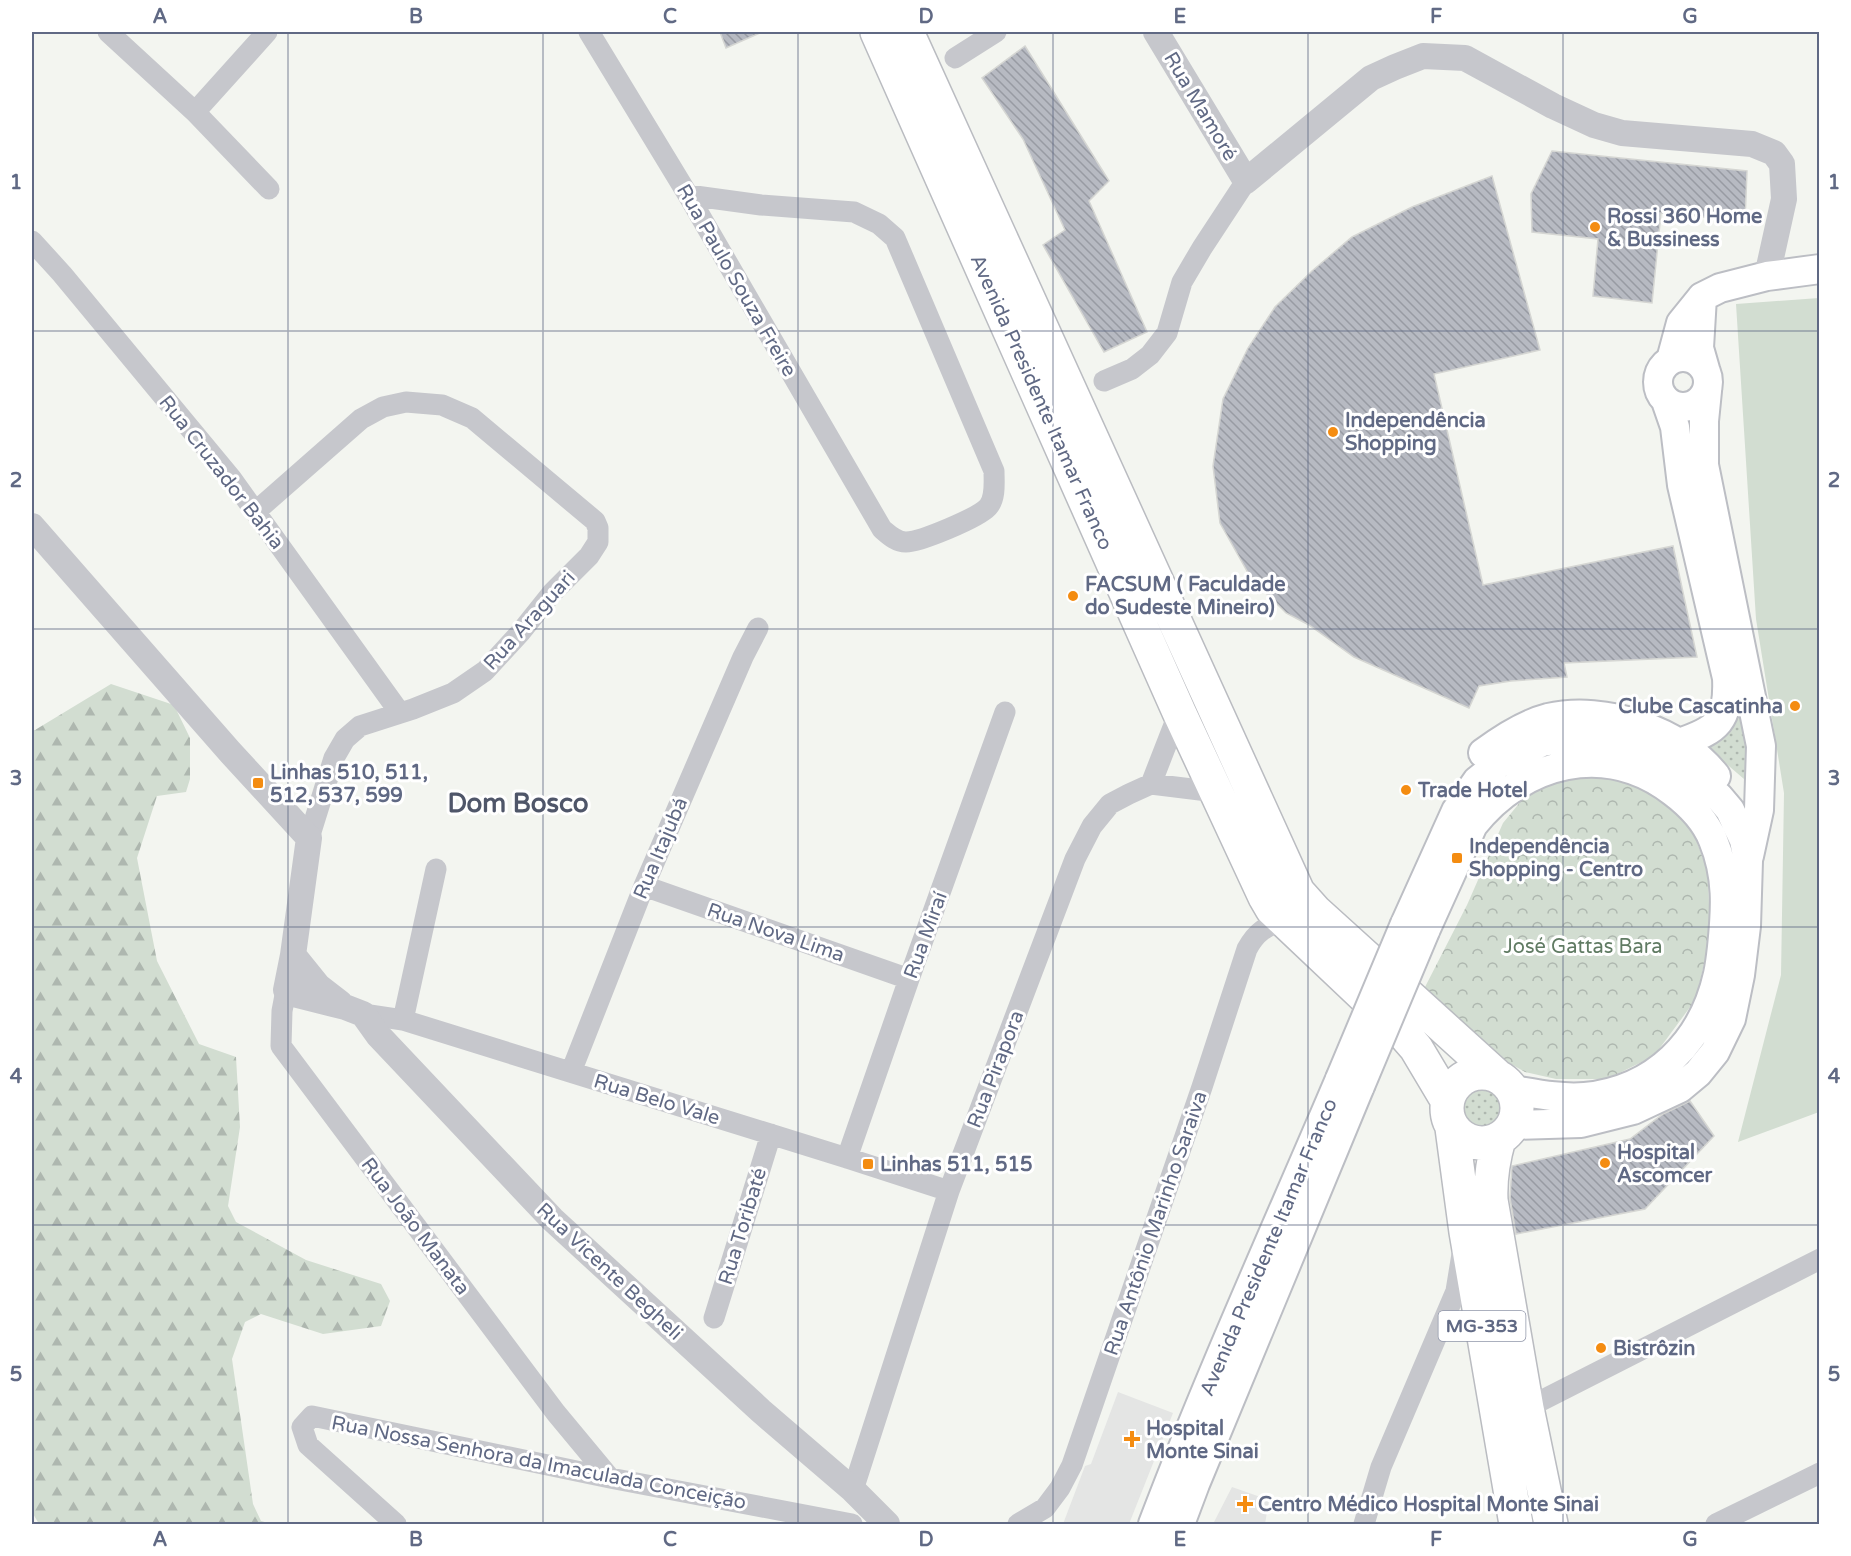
<svg xmlns="http://www.w3.org/2000/svg" width="1851" height="1556" viewBox="0 0 1851 1556" font-family="'Varela Round',sans-serif">
<style>
.built{fill:#e4e5e4}
.grass{fill:url(#grass-dots)}
.forest{fill:url(#forest-firs)}
.park{fill:url(#park-crowns)}
.pitch{fill:#d2ddd1}
.building{fill:url(#building-back-hatch);stroke:#d5d6d3;stroke-width:1.5}
.lines{fill:none;stroke-linecap:round;stroke-linejoin:round}
.secondary-casing{stroke:#bcbec4;stroke-width:32}
.primary-casing{stroke:#babcc1;stroke-width:36}
.minor{stroke:#c6c7cc;stroke-width:21}
.tertiary{stroke:#c6c7cc;stroke-width:26}
.secondary{stroke:#fff;stroke-width:28}
.primary{stroke:#fff;stroke-width:33}
.secondary-bridge-casing{stroke:#bcbec4;stroke-width:32;stroke-linecap:butt}
.secondary-bridge{stroke:#fff;stroke-width:28}
.grid{fill:none;stroke:#606984;stroke-width:1.5;stroke-opacity:0.55}
.poi-dot{fill:#f48c11;stroke:#fff;stroke-width:2}
.labels{text-anchor:middle;stroke-width:6;stroke-linejoin:round;paint-order:stroke}
.shield{fill:#fff;stroke:#9096a9;stroke-width:1.5}
.shield-label{font-size:18px;font-weight:bold;fill:#606984}
.street-label{font-size:20px;fill:#606984;stroke:#fff}
.poi-label{font-size:20px;font-weight:bold;fill:#606984;stroke:#fff;text-anchor:start}
.park-label{font-size:20px;fill:#607b63;stroke:#fff}
.district-label{font-size:26px;font-weight:bold;fill:#4f5669;stroke:#fff}
.neatline{fill:none;stroke:#606984;stroke-width:2}
.grid-label{font-size:20px;text-anchor:middle;font-weight:bold;fill:#606984}
</style>
<defs>
<pattern id="grass-dots" width="8" height="8" patternUnits="userSpaceOnUse" patternTransform="scale(1.5)"><rect width="8" height="8" fill="#d2ddd1"/><path d="M2 2h.1M6 6h.1" fill="none" stroke="#aeb7af" stroke-width="1.8" stroke-linecap="round"/></pattern>
<pattern id="forest-firs" width="22" height="20" patternUnits="userSpaceOnUse" patternTransform="scale(1.5)"><rect width="22" height="20" fill="#d2ddd1"/><path d="M5 1l3.5 6h-7zM16 11l3.5 6h-7z" fill="#aeb7af"/></pattern>
<pattern id="park-crowns" width="20" height="18" patternUnits="userSpaceOnUse" patternTransform="scale(1.5)"><rect width="20" height="18" fill="#d2ddd1"/><path d="M2 6a3 3 0 1 1 6 0M12 15a3 3 0 1 1 6 0" fill="none" stroke="#aeb7af"/></pattern>
<pattern id="building-back-hatch" width="6" height="6" patternUnits="userSpaceOnUse" patternTransform="scale(1.5)"><rect width="6" height="6" fill="#b7bac2"/><path d="M-1 5l2 2M0 0l6 6M5-1l2 2" fill="none" stroke="#989ba3"/></pattern>
</defs>
<rect width="100%" height="100%" fill="#f3f5f0"/>
<path class="built" d="M 1118,1392 L 1173,1413 L 1129,1524 L 1063,1524 L 1085,1466 L 1091,1464 Z
M 1232,1487 L 1269,1500 L 1265,1524 L 1213,1524 Z"/>
<path class="grass" d="M 1683,422 L 1694,423 L 1756,745 L 1751,785 L 1702,743 L 1723,725 Z
M1455 1105a25 25 0 1 1 50 0a25 25 0 1 1-50 0Z"/>
<path class="forest" d="M 111,684 L 174,705 L 190,738 L 190,779 L 186,792 L 157,796 L 137,858 L 157,961 L 199,1044 L 236,1057 L 240,1127 L 228,1206 L 236,1222 L 306,1260 L 381,1284 L 390,1301 L 381,1326 L 323,1334 L 261,1314 L 245,1322 L 232,1359 L 253,1504 L 261,1521 L 272,1524 L 39,1524 L 32,1512 L 32,730 L 35,730 Z"/>
<path class="park" d="M 1588,772 L 1654,790 L 1691,826 L 1708,872 L 1710,937 L 1696,999 L 1654,1056 L 1607,1079 L 1556,1079 L 1525,1072 L 1497,1056 L 1477,1035 L 1424,989 L 1467,905 L 1503,823 L 1526,795 L 1559,776 Z"/>
<path class="pitch" d="M 1819,298 L 1819,1112 L 1738,1142 L 1781,975 L 1784,793 L 1756,619 L 1736,304 Z"/>
<path class="building" d="M 720,32 L 762,32 L 726,48 Z
M 1025,46 L 1109,181 L 1089,201 L 1147,332 L 1104,352 L 1043,245 L 1065,230 L 1023,139 L 982,78 Z
M 1552,151 L 1747,171 L 1745,221 L 1661,213 L 1652,303 L 1593,296 L 1598,239 L 1532,232 L 1531,194 Z
M 1492,176 L 1540,350 L 1434,374 L 1483,585 L 1673,546 L 1697,657 L 1564,663 L 1567,677 L 1511,681 L 1479,686 L 1469,708 L 1354,657 L 1309,625 L 1286,613 L 1251,578 L 1220,523 L 1213,466 L 1223,399 L 1248,348 L 1275,307 L 1312,271 L 1352,237 L 1412,207 Z
M 1690,1101 L 1714,1136 L 1645,1209 L 1516,1234 L 1510,1198 L 1512,1166 L 1630,1139 L 1663,1114 Z"/>
<g class="lines">
<g class="secondary-casing">
<path id="secondary" d="M 1702,297 L 1699,348 L 1705,369
M1658 382a25 25 0 1 1 50 0a25 25 0 1 1-50 0Z
M 1671,360 L 1681,323 L 1702,297 L 1720,288 L 1767,276 L 1820,269
M 1707,391 L 1704,421 L 1704,465 L 1761,746 L 1759,810 L 1749,856
M 1666,401 L 1675,427 L 1682,485 L 1727,678 C 1729,721 1718,730 1679,743
M 1483,753 C 1502,739 1525,724 1548,718 C 1605,705 1680,730 1716,776
M 1405,924 L 1456,811 L 1477,781 L 1498,764 L 1542,742 L 1562,739 L 1589,737 L 1617,741 L 1643,749 L 1664,758 L 1686,771 L 1719,797 L 1730,810 L 1744,840 L 1748,861 L 1746,926 L 1740,975 L 1731,1019 L 1715,1052 L 1698,1073 L 1680,1088 L 1633,1110 L 1581,1123 L 1513,1125
M 1425,931 L 1473,825 C 1523,762 1605,740 1673,792 C 1689,804 1705,820 1713,840 C 1728,876 1726,909 1722,947 C 1721,956 1720,965 1718,974 C 1703,1042 1655,1090 1585,1097 C 1561,1099 1537,1094 1513,1090
M 1153,1524 C 1210,1374 1277,1227 1340,1079
M 1180,1524 L 1195,1484 L 1360,1086"/>
</g>
<g class="primary-casing">
<path id="primary" d="M 877,32 L 1179,712 L 1265,897 L 1272,909 L 1403,1033 L 1416,1048 L 1447,1100
M 907,32 L 1298,892 L 1315,911 L 1496,1075
M1447 1108a35 35 0 1 1 70 0a35 35 0 1 1-70 0Z
M 1452,1128 L 1466,1232 L 1516,1524
M 1499,1139 C 1493,1160 1490,1178 1491,1200 L 1527,1408 L 1551,1524"/>
</g>
<path class="minor" d="M 108,32 L 195,112 L 269,189
M 589,32 L 688,195 L 882,529 C 889,535 896,542 906,542 C 920,542 978,518 988,507 C 996,498 994,482 994,471 L 895,238 L 879,224 L 854,212 L 761,205 L 688,195
M 955,58 L 996,32
M 195,112 L 267,32
M 32,241 L 62,274 L 231,478 L 400,713
M 1104,381 L 1132,369 L 1150,355 L 1167,333 L 1182,282 L 1202,248 L 1246,181
M 255,512 L 361,419 L 383,407 L 406,402 L 442,405 L 472,418 L 595,521 L 598,528 L 598,542 L 589,556 L 552,593 L 520,633 L 485,671 L 453,693 L 413,709 L 360,726 L 345,739 L 334,758 L 309,838
M 1151,784 L 1179,712
M 644,886 L 909,979
M 286,990 L 282,1011 L 281,1046 L 556,1413 L 610,1478
M 363,1014 L 403,1020 L 847,1158 L 949,1191
M 403,1020 L 436,869
M 571,1072 L 644,886 L 743,657 L 758,628
M 847,1158 L 909,979 L 1005,712
M 714,1318 L 771,1134
M 1527,1408 L 1820,1259
M 853,1490 L 949,1191 L 1075,859 L 1092,826 L 1110,804 L 1129,794 L 1151,784 L 1216,792
M 396,1524 L 308,1445 L 302,1427 L 312,1416 L 610,1478 L 852,1524
M 1018,1524 L 1045,1508 L 1060,1488 L 1072,1465 L 1202,1087 L 1247,949 C 1256,932 1266,926 1284,920
M 1364,1524 L 1381,1467 L 1456,1291 L 1462,1254
M 1716,1524 L 1820,1473"/>
<path class="tertiary" d="M 1156,32 L 1246,181 L 1371,78 L 1395,67 L 1423,56 L 1465,58 L 1553,106 L 1594,125 L 1622,133 L 1752,144 L 1774,153 L 1782,164 L 1784,199 L 1767,276
M 32,526 L 230,752 L 309,838 L 293,955 L 286,990 L 297,995 L 345,1007 L 363,1014 L 378,1035 L 552,1219 L 761,1411 L 853,1490 L 887,1524
M 293,955 L 318,986 L 340,1003"/>
<use href="#secondary" class="secondary"/>
<use href="#primary" class="primary"/>
<g class="secondary-bridge-casing">
<path id="secondary-bridge" d="M 1340,1079 L 1405,924
M 1360,1086 L 1425,931"/>
</g>
<use href="#secondary-bridge" class="secondary-bridge"/>
</g>
<path class="grid" d="M 288,32 L 288,1524M 543,32 L 543,1524M 798,32 L 798,1524M 1053,32 L 1053,1524M 1308,32 L 1308,1524M 1563,32 L 1563,1524M 32,331 L 1820,331M 32,629 L 1820,629M 32,927 L 1820,927M 32,1225 L 1820,1225"/>
<g class="poi-dot">
<circle cx="1595" cy="227" r="6"/>
<circle cx="1333" cy="432" r="6"/>
<circle cx="1073" cy="596" r="6"/>
<circle cx="1795" cy="706" r="6"/>
<rect x="252" y="777" width="12" height="12" rx="3"/>
<circle cx="1406" cy="790" r="6"/>
<rect x="1451" y="852" width="12" height="12" rx="3"/>
<circle cx="1605" cy="1163" r="6"/>
<rect x="862" y="1158" width="12" height="12" rx="3"/>
<circle cx="1601" cy="1348" r="6"/>
<path d="M1129 1430h6v6h6v6h-6v6h-6v-6h-6v-6h6z"/>
<path d="M1242 1495h6v6h6v6h-6v6h-6v-6h-6v-6h6z"/>
</g>
<g class="labels">
<rect class="shield" x="1438.5" y="1311" width="87" height="30" rx="4.5"/>
<g class="shield-label">
<text x="1482" y="1332">MG-353</text>
</g>
<g class="street-label">
<text transform="translate(1201 106) rotate(59)" y="7">Rua Mamoré</text>
<text transform="translate(737 280) rotate(60)" y="7">Rua Paulo Souza Freire</text>
<text transform="translate(1042 402) rotate(66)" y="7">Avenida Presidente Itamar Franco</text>
<text transform="translate(222 472) rotate(52)" y="7">Rua Cruzador Bahia</text>
<text transform="translate(529 620) rotate(-48)" y="7">Rua Araguari</text>
<text transform="translate(660 848) rotate(-67)" y="7">Rua Itajubá</text>
<text transform="translate(776 932) rotate(19)" y="7">Rua Nova Lima</text>
<text transform="translate(925 935) rotate(-70)" y="7">Rua Miraí</text>
<text transform="translate(995 1069) rotate(-69)" y="7">Rua Pirapora</text>
<text transform="translate(657 1099) rotate(17)" y="7">Rua Belo Vale</text>
<text transform="translate(1155 1223) rotate(-71)" y="7">Rua Antônio Marinho Saraiva</text>
<text transform="translate(416 1226) rotate(53)" y="7">Rua João Manata</text>
<text transform="translate(742 1226) rotate(-73)" y="7">Rua Toribaté</text>
<text transform="translate(1268 1247) rotate(-67)" y="7">Avenida Presidente Itamar Franco</text>
<text transform="translate(610 1271) rotate(43)" y="7">Rua Vicente Begheli</text>
<text transform="translate(539 1462) rotate(11)" y="7">Rua Nossa Senhora da Imaculada Conceição</text>
</g>
<g class="poi-label">
<text x="1607" y="223">Rossi 360 Home<tspan x="1607" dy="23">&amp; Bussiness</tspan></text>
<text x="1345" y="427">Independência<tspan x="1345" dy="23">Shopping</tspan></text>
<text x="1085" y="591">FACSUM ( Faculdade<tspan x="1085" dy="23">do Sudeste Mineiro)</tspan></text>
<text x="1783" y="713" text-anchor="end">Clube Cascatinha</text>
<text x="270" y="779">Linhas 510, 511,<tspan x="270" dy="23">512, 537, 599</tspan></text>
<text x="1418" y="797">Trade Hotel</text>
<text x="1469" y="853">Independência<tspan x="1469" dy="23">Shopping - Centro</tspan></text>
<text x="1617" y="1159">Hospital<tspan x="1617" dy="23">Ascomcer</tspan></text>
<text x="880" y="1171">Linhas 511, 515</text>
<text x="1613" y="1355">Bistrôzin</text>
<text x="1146" y="1435">Hospital<tspan x="1146" dy="23">Monte Sinai</tspan></text>
<text x="1258" y="1511">Centro Médico Hospital Monte Sinai</text>
</g>
<g class="park-label">
<text x="1583" y="953">José Gattas Bara</text>
</g>
<g class="district-label">
<text x="518" y="812">Dom Bosco</text>
</g>
</g>
<rect width="1851" height="1556" fill="none" stroke="#ffffff" stroke-width="66"/>
<rect x="33" y="33" width="1785" height="1490" class="neatline"/>
<g class="grid-label">
<text x="160" y="23">A</text>
<text x="416" y="23">B</text>
<text x="670" y="23">C</text>
<text x="926" y="23">D</text>
<text x="1180" y="23">E</text>
<text x="1436" y="23">F</text>
<text x="1690" y="23">G</text>
<text x="16" y="189">1</text>
<text x="1834" y="189">1</text>
<text x="16" y="487">2</text>
<text x="1834" y="487">2</text>
<text x="16" y="785">3</text>
<text x="1834" y="785">3</text>
<text x="16" y="1083">4</text>
<text x="1834" y="1083">4</text>
<text x="16" y="1381">5</text>
<text x="1834" y="1381">5</text>
<text x="160" y="1546">A</text>
<text x="416" y="1546">B</text>
<text x="670" y="1546">C</text>
<text x="926" y="1546">D</text>
<text x="1180" y="1546">E</text>
<text x="1436" y="1546">F</text>
<text x="1690" y="1546">G</text>
</g>
</svg>
